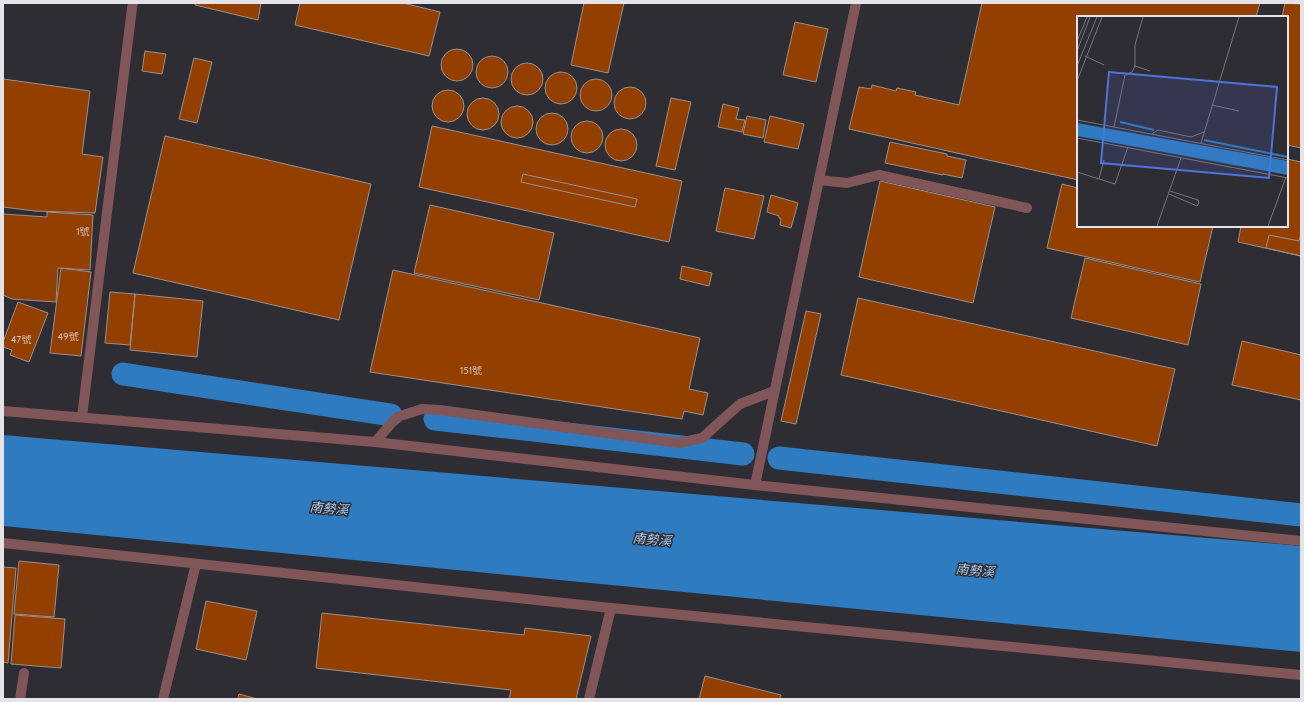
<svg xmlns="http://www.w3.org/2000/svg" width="1304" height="702" viewBox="0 0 1304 702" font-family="Cabin,'Noto Sans TC',sans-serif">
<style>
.water{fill:#2e7bbf}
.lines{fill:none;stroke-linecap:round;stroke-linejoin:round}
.canal{stroke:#2e7bbf;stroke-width:23}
.building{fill:#923f00;stroke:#9b918c}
.lane{stroke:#815659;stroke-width:10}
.street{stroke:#815659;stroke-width:10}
.labels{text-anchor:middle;stroke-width:3;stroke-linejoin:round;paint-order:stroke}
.number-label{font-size:10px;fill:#d0baae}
.water-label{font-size:13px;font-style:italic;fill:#a6c9ed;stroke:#2f2d34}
.inset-river{fill:none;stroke:#2e7bbf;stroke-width:2}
.inset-road{fill:none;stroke:#77767c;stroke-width:1}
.view{fill:#4f73dc;fill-opacity:0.15;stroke:#4f73dc;stroke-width:2}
.inset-edge{fill:none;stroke:#e4e3e8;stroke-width:2}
</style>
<rect width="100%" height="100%" fill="#2f2d34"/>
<path class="water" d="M 3,435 L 1301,546 L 1301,652 L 3,526 Z"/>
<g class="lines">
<path class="canal" d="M 123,374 L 391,415
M 435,419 L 743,454
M 779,458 L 1301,515"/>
</g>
<path class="building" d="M 195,3 L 261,3 L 258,20 L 195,5 Z
M 300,3 L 403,3 L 440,12 L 429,56 L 295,25 Z
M 584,3 L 624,3 L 608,73 L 571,65 Z
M 982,3 L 1260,3 L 1256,17 L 1078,17 L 1078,180 L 849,129 L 859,87 L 871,89 L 872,85 L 896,91 L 897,88 L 916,92 L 915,95 L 959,105 Z
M 1285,3 L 1301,4 L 1301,148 L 1287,145 L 1287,17 L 1282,17 Z
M 795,22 L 828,29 L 816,82 L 783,75 Z
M441 65a16 16 0 1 1 32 0a16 16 0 1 1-32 0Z
M 145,51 L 166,54 L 162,74 L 142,71 Z
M476 72a16 16 0 1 1 32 0a16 16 0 1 1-32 0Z
M 194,58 L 212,62 L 197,123 L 179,119 Z
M511 79a16 16 0 1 1 32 0a16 16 0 1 1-32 0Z
M545 88a16 16 0 1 1 32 0a16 16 0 1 1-32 0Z
M580 95a16 16 0 1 1 32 0a16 16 0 1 1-32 0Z
M 3,79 L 90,91 L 82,154 L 103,157 L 95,213 L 35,211 L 3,207 Z
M614 103a16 16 0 1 1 32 0a16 16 0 1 1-32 0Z
M432 106a16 16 0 1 1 32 0a16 16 0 1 1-32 0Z
M467 114a16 16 0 1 1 32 0a16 16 0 1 1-32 0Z
M 671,98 L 691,102 L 675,170 L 656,166 Z
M 723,104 L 739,108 L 736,119 L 745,120 L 742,132 L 718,127 Z
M501 122a16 16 0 1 1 32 0a16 16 0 1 1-32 0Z
M536 129a16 16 0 1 1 32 0a16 16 0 1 1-32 0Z
M 747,116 L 766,120 L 763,138 L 743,134 Z
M 770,116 L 804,124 L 798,149 L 764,142 Z
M571 137a16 16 0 1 1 32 0a16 16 0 1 1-32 0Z
M 432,126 L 682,181 L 669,242 L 419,187 Z
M605 145a16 16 0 1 1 32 0a16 16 0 1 1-32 0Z
M 165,136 L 371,184 L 339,320 L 133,273 Z
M 890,142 L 947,154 L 947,156 L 966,160 L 962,178 L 943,174 L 943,175 L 885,163 Z
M 1287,159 L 1301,162 L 1301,256 L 1238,242 L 1241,226 L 1287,226 Z
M 523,174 L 637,199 L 635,207 L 521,182 Z
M 880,181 L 995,207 L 973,303 L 859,277 Z
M 1062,184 L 1078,188 L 1078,226 L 1213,226 L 1200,282 L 1047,248 Z
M 725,188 L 764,196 L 754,239 L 716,231 Z
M 771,195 L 798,203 L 791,228 L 780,225 L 781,219 L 779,218 L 779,216 L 767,212 Z
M 430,205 L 554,233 L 539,300 L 414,273 Z
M 47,212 L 93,215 L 90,270 L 58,268 L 56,302 L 12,299 L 3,295 L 3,214 L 47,217 Z
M 1301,233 L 1301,256 L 1266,248 L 1269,235 L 1299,241 Z
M 1085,258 L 1201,284 L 1188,345 L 1071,318 Z
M 682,266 L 712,273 L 709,286 L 680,279 Z
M 61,268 L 91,272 L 81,356 L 50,353 Z
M 393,270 L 700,338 L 689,389 L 708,393 L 703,415 L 684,411 L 682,419 L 370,372 Z
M 110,292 L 135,294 L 130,345 L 105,343 Z
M 135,294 L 203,301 L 197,357 L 130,350 Z
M 858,298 L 1175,369 L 1157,446 L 841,375 Z
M 18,302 L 48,313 L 29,362 L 10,355 L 12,350 L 3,347 L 3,342 Z
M 806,311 L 821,314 L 796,424 L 781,421 Z
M 1242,341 L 1301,355 L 1301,400 L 1232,385 Z
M 19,561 L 59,565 L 54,617 L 14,614 Z
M 3,567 L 16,568 L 8,663 L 3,662 Z
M 206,601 L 257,611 L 246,660 L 196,649 Z
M 322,613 L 524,635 L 525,628 L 591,636 L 576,699 L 509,699 L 511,690 L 316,668 Z
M 15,615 L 65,619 L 61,668 L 11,664 Z
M 705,676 L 781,695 L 780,699 L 699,699 Z
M 239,694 L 257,699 L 238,699 Z"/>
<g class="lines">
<path class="lane" d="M 819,180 L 847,183 L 879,175 L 1027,208
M 82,417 L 132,8 L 133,3
M 375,442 L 397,417 L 422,409 L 440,410 L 679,443 L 702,438 L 740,404 L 774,391
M 755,485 L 856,3
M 20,699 L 24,673
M 163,699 L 196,564
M 589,699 L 611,608"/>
<path class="street" d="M 3,411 L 375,442 L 755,485 L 1301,541
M 3,543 L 611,608 L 1301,675"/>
</g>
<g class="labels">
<g class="number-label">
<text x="83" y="235">1號</text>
<text x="68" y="340">49號</text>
<text x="21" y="343">47號</text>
<text x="471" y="374">151號</text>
</g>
<g class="water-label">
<text transform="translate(329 508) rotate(5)" y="5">南勢溪</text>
<text transform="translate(652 539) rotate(5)" y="5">南勢溪</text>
<text transform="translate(975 570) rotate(5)" y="5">南勢溪</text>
</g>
</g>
<g transform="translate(1077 16)">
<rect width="211" height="211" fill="#2f2d34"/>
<path d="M 0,107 L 211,145 L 211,159 L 0,120 Z" fill="#2e7bbf"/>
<path class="inset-river" d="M 43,106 L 77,114M 127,124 L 211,141"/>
<path class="inset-road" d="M 0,25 L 10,1M 0,35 L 13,1M 8,40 L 27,49M 0,50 L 20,1M 58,50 L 73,55M 0,65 L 25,1M 135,89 L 162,95M 0,104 L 211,144M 37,111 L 48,59 L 55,56 L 58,50 L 58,29 L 66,1M 75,118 L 81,114 L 114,121 L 127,116M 0,122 L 211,162M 124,127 L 162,1M 0,156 L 38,168 L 51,131M 22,163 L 27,144M 92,178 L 120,190 L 122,187 L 121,184 L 93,175M 80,210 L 104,142M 191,210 L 209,161"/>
<path class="view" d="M 32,56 L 200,71 L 192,162 L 24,147 Z"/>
<rect width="211" height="211" class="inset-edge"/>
</g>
<rect width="1304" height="702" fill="none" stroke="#e4e3e8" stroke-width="8"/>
</svg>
